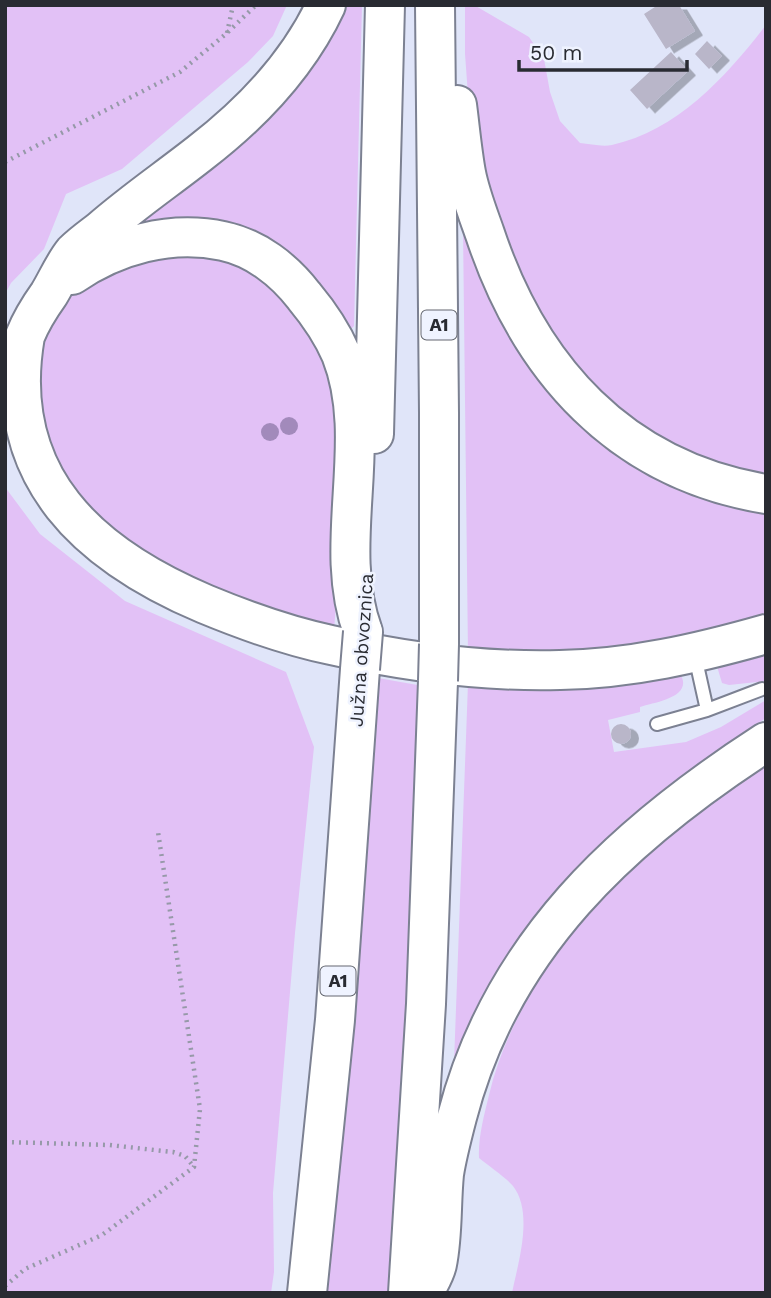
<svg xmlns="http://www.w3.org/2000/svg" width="771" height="1298" viewBox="0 0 771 1298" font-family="'Work Sans',sans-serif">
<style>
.green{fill:#e2c1f6}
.building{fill:#b9b6c9;filter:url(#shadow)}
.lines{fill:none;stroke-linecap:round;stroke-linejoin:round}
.lane-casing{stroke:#7c8192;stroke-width:16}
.highway-casing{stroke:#7c8192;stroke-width:42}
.path{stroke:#9699a8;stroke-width:4.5;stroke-dasharray:2 5;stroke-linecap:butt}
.lane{stroke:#fff;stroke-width:12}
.highway{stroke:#fff;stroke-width:38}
.highway-bridge-casing{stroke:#7c8192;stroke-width:42;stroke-linecap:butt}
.highway-bridge{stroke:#fff;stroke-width:38}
.tree{fill:#a28abb}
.labels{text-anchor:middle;stroke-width:5;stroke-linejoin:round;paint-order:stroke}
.shield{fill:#eff3ff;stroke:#646770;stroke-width:2}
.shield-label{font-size:18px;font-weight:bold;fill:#292b32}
.street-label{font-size:19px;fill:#292b32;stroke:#eff3ff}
</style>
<defs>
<filter id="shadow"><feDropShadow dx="8" dy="4.5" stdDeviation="0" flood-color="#0004"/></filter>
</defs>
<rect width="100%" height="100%" fill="#e0e5f9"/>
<path class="green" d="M 5,5 L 287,5 L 273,36 L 248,62 L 122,169 L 66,194 L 44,249 L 11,283 L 5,294 Z
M 341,5 L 362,5 L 354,326 L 350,330 L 323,297 L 147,227 L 126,223 Z
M 465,5 L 474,5 L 529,37 L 544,59 L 550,92 L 560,121 L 580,143 C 590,144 602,147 612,145 C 677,131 727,76 766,25 L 766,479 L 722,471 L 623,420 L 553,347 L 488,207 L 468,95 L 465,54 Z
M 463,229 L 470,229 L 548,377 L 766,503 L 766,618 L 594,654 L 468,654 Z
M 212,249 L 279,282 L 335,372 L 343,515 L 334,630 L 293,621 L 152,565 L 59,489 L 32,388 L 38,352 L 55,320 L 75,291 L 124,257 Z
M 5,487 L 40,534 L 125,601 L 286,672 L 314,747 L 295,933 L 273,1193 L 274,1272 L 271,1293 L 5,1293 Z
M 766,651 L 766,681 L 729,685 L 722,683 L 716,663 Z
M 679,672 C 696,697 656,702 640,707 L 640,712 L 608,720 L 614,752 L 686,742 L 721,727 L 766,700 L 766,718 C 629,806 510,906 454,1063 L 468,683 Z
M 378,678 L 423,686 L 392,1293 L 326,1293 L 364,900 Z
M 766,766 L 766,1293 L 512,1293 C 518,1263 534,1213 513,1186 C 504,1176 490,1167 479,1158 C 478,1137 484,1116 489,1095 C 522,956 650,840 766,766 Z"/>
<path class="building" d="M 658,5 L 679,5 L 695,31 L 666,49 L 644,14 Z
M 707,41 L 722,56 L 709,69 L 695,54 Z
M 671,52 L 688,71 L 647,109 L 630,90 Z
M611 734a10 10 0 1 1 20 0a10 10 0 1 1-20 0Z"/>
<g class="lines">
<g class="lane-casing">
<path id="lane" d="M 695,656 L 707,710
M 657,724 L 707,710 L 762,689"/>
</g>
<g class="highway-casing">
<path id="highway" d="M 326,5 C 298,65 252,113 200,153 C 167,179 133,202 101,230 C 92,237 82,244 74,252 C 64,264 57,281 49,294 C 39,308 31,321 25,336 C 0,479 92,556 205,604 C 246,621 288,636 331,645 C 406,662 484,672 560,670 C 630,669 699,653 766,634
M 435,5 L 439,413 L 439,644
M 457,105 C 460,128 462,151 466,173 C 470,194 478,214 485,234 C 530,369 620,470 766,494
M 72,275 C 116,245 170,230 223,241 C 256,248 284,270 304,296 C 319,314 332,333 341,354 C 376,442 330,543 363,632
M 374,434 L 385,5
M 307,1293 L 335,1020 L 360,669
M 408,1293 L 426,1004 L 438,681
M 424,1293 C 428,1284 435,1274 437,1264 C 443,1235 441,1204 444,1174 C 447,1155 452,1136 457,1117 C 501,946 622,835 766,742"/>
</g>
<path class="path" d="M 227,33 L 232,10 L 231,5
M 5,162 L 180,72 L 227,33 L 256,5
M 5,1142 L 109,1145 L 173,1152 L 185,1156 L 194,1167
M 5,1286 L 25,1269 L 102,1235 L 194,1167 L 200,1109 L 158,832"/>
<use href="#lane" class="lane"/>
<use href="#highway" class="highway"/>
<g class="highway-bridge-casing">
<path id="highway-bridge" d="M 360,669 L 363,632
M 438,681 L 439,644"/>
</g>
<use href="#highway-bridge" class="highway-bridge"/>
</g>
<g class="tree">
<circle cx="289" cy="426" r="9"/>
<circle cx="270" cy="432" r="9"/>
</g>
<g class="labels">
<g class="shield">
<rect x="421.5" y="310.5" width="35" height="29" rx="5"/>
<rect x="320.5" y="966.5" width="35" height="29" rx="5"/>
</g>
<g class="shield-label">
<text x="439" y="331">A1</text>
<text x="338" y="987">A1</text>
</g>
<g class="street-label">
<text transform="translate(361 650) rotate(-86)" y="7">Južna obvoznica</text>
</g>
</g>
<rect width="771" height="1298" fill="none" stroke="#292b32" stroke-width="14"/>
<path d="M519 60v10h168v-10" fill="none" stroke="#292b32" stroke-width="3.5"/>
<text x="530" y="60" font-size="21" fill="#292b32" stroke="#eff3ff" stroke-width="5" paint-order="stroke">50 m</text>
</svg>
